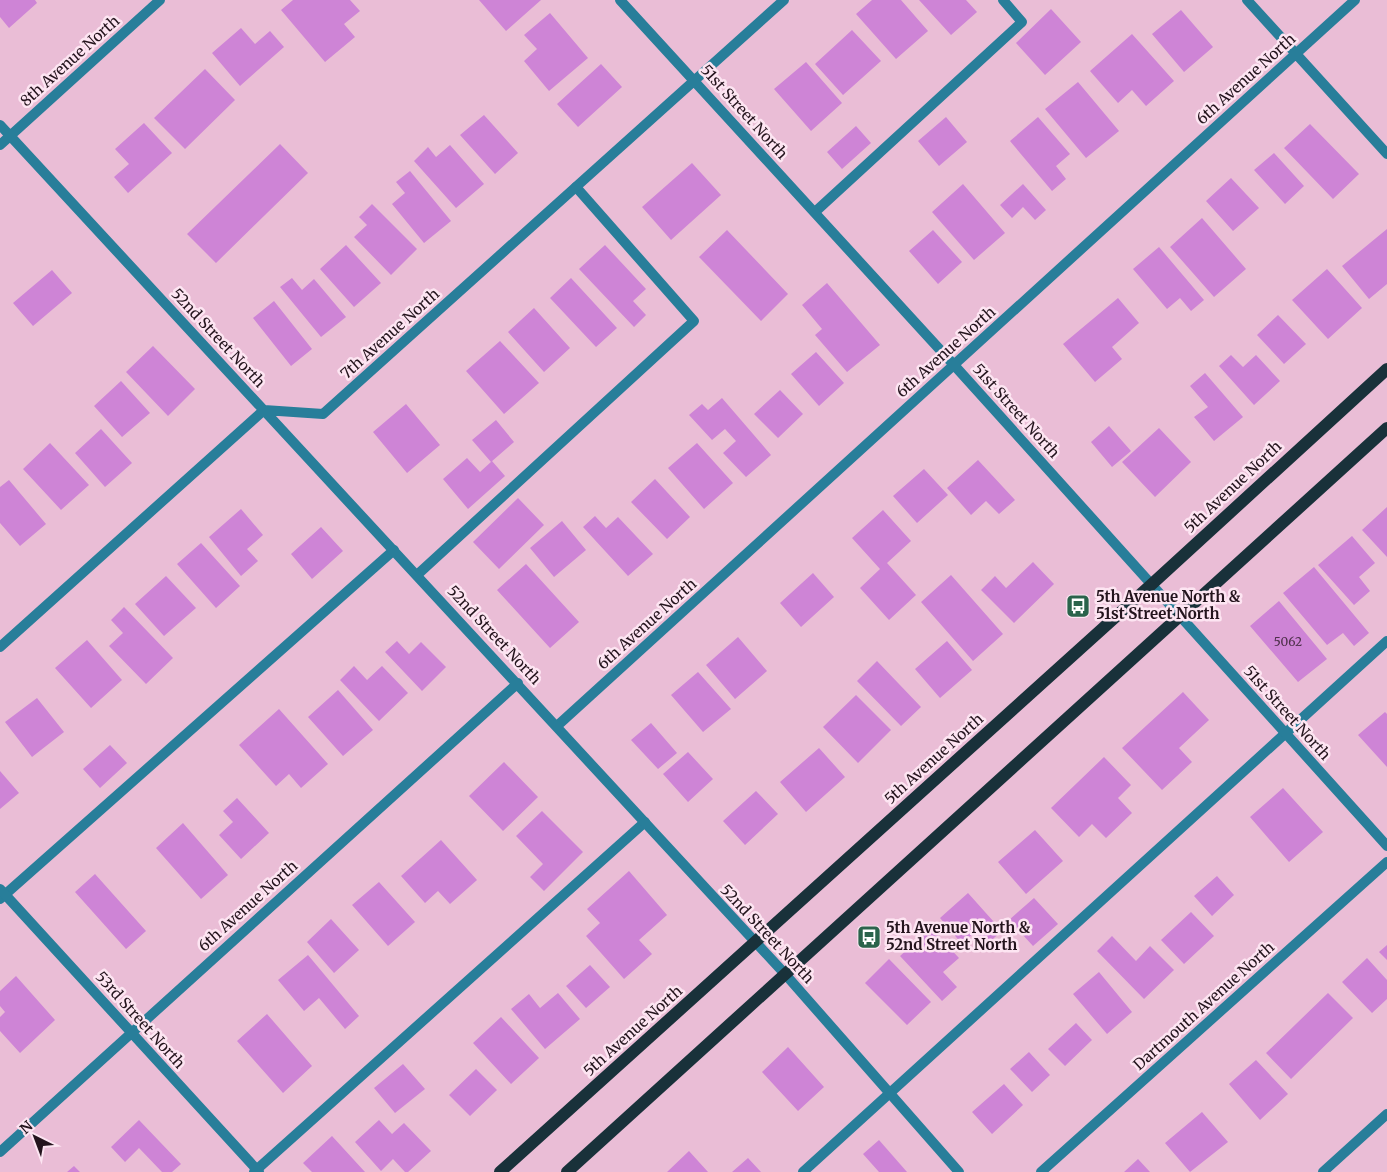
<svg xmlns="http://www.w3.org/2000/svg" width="1387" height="1172" viewBox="0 0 1387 1172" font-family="Merriweather,serif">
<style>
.building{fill:#ce84d6}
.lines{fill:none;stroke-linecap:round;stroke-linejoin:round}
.service{stroke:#287e9a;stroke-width:10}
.minor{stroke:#287e9a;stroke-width:10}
.primary{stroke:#19313a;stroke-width:12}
.labels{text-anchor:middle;stroke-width:5;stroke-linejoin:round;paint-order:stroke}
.number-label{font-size:12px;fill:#4e304b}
.street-label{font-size:15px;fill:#24141d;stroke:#fde5f2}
.poi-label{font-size:15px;font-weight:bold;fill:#24141d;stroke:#fde5f2;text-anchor:start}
</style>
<rect width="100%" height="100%" fill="#eabdd6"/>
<path class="building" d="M 0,0 L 35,0 L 37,3 L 9,28 L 0,17 Z
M 293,0 L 350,0 L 360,11 L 344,24 L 355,37 L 325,62 L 281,10 Z
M 479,0 L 541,0 L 506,31 Z
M 872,0 L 901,0 L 928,31 L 896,59 L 856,14 Z
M 919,0 L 966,0 L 977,12 L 951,35 Z
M 1051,9 L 1081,42 L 1045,75 L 1016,43 Z
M 1181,10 L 1213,47 L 1184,72 L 1152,34 Z
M 550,13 L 588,58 L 549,91 L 524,61 L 537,49 L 524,35 Z
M 241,28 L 255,44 L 270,31 L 284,47 L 240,86 L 212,53 Z
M 852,30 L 881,61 L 843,95 L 815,64 Z
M 1132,34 L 1174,81 L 1146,106 L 1132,90 L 1118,103 L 1090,71 Z
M 806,62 L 842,103 L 811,131 L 774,89 Z
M 601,64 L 622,87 L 578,127 L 557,104 Z
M 205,69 L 235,100 L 185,149 L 154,118 Z
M 1078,82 L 1119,131 L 1086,158 L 1045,109 Z
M 484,115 L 518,153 L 495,174 L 460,135 Z
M 946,117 L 967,142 L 939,166 L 918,141 Z
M 1038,117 L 1070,154 L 1056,166 L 1066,179 L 1052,191 L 1010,141 Z
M 144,123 L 172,153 L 128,193 L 114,177 L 129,164 L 115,149 Z
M 1310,124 L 1359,174 L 1333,199 L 1284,148 Z
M 856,126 L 871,143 L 842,169 L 827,152 Z
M 280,144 L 308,173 L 216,263 L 187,234 Z
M 450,145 L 484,184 L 456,208 L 414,161 L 428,147 L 436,157 Z
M 1274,153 L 1304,186 L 1285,204 L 1254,170 Z
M 692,163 L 721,195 L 671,240 L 642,207 Z
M 410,171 L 451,221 L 424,243 L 392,204 L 405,193 L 396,182 Z
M 1231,178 L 1259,208 L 1233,231 L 1206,201 Z
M 963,184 L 1005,233 L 974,260 L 932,212 Z
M 1023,184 L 1046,210 L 1035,220 L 1023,207 L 1012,218 L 1000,205 Z
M 372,204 L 417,249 L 391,275 L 354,237 L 367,225 L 359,217 Z
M 1202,218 L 1246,269 L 1214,297 L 1170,247 Z
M 1387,229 L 1387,284 L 1369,299 L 1342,266 Z
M 727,230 L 788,294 L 761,321 L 699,257 Z
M 933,230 L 962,262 L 938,284 L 909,251 Z
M 346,245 L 381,283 L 354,307 L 320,269 Z
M 605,245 L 646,289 L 633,301 L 646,315 L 634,327 L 579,269 Z
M 1159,247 L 1204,300 L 1191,311 L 1180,298 L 1167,309 L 1133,269 Z
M 1327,269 L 1362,308 L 1328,339 L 1292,300 Z
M 52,270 L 72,293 L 33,326 L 13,303 Z
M 292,278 L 302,290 L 314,279 L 346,317 L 321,337 L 280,287 Z
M 571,278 L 617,328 L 596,347 L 550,298 Z
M 827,283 L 880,345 L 847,372 L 815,335 L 822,329 L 802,305 Z
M 1118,298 L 1139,323 L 1112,347 L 1122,359 L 1095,382 L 1063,344 Z
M 274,301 L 312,349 L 291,366 L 253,318 Z
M 534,308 L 570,348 L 544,372 L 508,332 Z
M 1278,315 L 1306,344 L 1284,364 L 1257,335 Z
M 500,341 L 539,383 L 504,414 L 466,371 Z
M 153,346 L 195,389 L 168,416 L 126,372 Z
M 816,352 L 844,383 L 819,406 L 791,374 Z
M 1231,355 L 1243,367 L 1256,355 L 1280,381 L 1254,405 L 1219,366 Z
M 1205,373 L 1243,417 L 1214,441 L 1194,417 L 1208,407 L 1190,386 Z
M 121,381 L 150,413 L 122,437 L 94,406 Z
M 780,390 L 803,414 L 778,438 L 754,414 Z
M 722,398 L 771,455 L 746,477 L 723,453 L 736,441 L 725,429 L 712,440 L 689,415 L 702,404 L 708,410 Z
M 406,404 L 440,445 L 407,473 L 373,432 Z
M 496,420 L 514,442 L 491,462 L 472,440 Z
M 1109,426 L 1131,451 L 1112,467 L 1091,442 Z
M 1159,428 L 1191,462 L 1155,497 L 1122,462 Z
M 101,429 L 132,463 L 105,487 L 75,453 Z
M 50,443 L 89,485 L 61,510 L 23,469 Z
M 697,443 L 733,483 L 704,509 L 668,468 Z
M 467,458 L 480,472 L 492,461 L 505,476 L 468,509 L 443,479 Z
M 978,460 L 1015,500 L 999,514 L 986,501 L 971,515 L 947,488 Z
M 924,469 L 948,495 L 917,523 L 893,496 Z
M 655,479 L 690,517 L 667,539 L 631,502 Z
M 9,480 L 46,524 L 20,546 L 0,523 L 0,487 Z
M 518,498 L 544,525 L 499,569 L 473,542 Z
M 1387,507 L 1387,557 L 1362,530 Z
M 241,509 L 263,535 L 247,549 L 258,561 L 241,576 L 209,537 Z
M 883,510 L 911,541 L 887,563 L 916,595 L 889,620 L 860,588 L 880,569 L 852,538 Z
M 595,516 L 606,528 L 618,517 L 653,554 L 628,576 L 583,527 Z
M 562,521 L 586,550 L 554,577 L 530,548 Z
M 321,527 L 343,551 L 312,579 L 291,554 Z
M 1352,536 L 1375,563 L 1359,577 L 1370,591 L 1354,605 L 1318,565 Z
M 201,543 L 240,586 L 216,608 L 177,564 Z
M 1033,562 L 1054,584 L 1014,623 L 981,590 L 995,576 L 1006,588 Z
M 526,564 L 579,622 L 550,648 L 497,590 Z
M 1314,567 L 1369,633 L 1354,646 L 1343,633 L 1327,645 L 1283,593 Z
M 813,573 L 834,597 L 801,627 L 780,603 Z
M 951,575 L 1003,634 L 973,661 L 921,602 Z
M 166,576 L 196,608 L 164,636 L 135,604 Z
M 1279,601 L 1327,659 L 1298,682 L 1250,626 Z
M 124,607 L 173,658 L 146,684 L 109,646 L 123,633 L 111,620 Z
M 738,637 L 767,671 L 735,699 L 706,665 Z
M 87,640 L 122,680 L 91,708 L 55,668 Z
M 397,641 L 409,654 L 421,642 L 446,667 L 422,691 L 385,652 Z
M 947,641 L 972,670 L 940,698 L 915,669 Z
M 877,661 L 921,707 L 901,726 L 857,681 Z
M 354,666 L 367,680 L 382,666 L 408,693 L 379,721 L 340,680 Z
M 698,672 L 731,709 L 703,732 L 671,695 Z
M 338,690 L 373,730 L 343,756 L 308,717 Z
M 1183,692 L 1209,720 L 1179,748 L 1192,762 L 1162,790 L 1122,748 Z
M 856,695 L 891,730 L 858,763 L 823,727 Z
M 37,698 L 64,732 L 32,757 L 5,722 Z
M 279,709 L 328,764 L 301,788 L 289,774 L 276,786 L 239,745 Z
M 1385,712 L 1387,714 L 1387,767 L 1358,735 Z
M 651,723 L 677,753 L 658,769 L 631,740 Z
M 110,745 L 127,763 L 100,788 L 83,769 Z
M 819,748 L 845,777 L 806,812 L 780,782 Z
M 688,752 L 713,779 L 688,802 L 663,774 Z
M 1104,757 L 1131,785 L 1118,798 L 1132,813 L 1106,838 L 1092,824 L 1079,837 L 1051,808 Z
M 504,762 L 538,797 L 503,831 L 469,796 Z
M 0,771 L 19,793 L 0,809 Z
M 1283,788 L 1323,832 L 1289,862 L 1250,817 Z
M 756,791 L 778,814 L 745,845 L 723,821 Z
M 237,798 L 269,833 L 241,859 L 219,835 L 233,822 L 223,811 Z
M 542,811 L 583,852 L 544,891 L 530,877 L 543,864 L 516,836 Z
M 183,823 L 228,875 L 201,899 L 156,848 Z
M 1035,830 L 1063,861 L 1026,894 L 998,862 Z
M 441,840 L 477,880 L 450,904 L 438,891 L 425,903 L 401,876 Z
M 629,871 L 667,915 L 639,940 L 652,954 L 624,979 L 586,936 L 600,923 L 587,909 Z
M 95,874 L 146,931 L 126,949 L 75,892 Z
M 1217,876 L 1234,895 L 1212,916 L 1194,896 Z
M 379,882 L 415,922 L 388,946 L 352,905 Z
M 968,893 L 1002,931 L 987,944 L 976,931 L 962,944 L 940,918 Z
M 1034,898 L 1058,924 L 1033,946 L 1009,920 Z
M 1191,912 L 1214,936 L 1184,964 L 1161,940 Z
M 331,919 L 359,950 L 334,973 L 307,942 Z
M 931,928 L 959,958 L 943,972 L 957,987 L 942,1001 L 900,956 Z
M 1112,936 L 1136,961 L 1150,946 L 1174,970 L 1144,999 L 1097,951 Z
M 1387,945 L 1387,960 L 1379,952 Z
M 308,955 L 359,1016 L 345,1029 L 319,998 L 304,1011 L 278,980 Z
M 1367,958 L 1387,980 L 1387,999 L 1372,1013 L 1342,982 Z
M 889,959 L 931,1002 L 907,1025 L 865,983 Z
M 590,965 L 610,987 L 586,1008 L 566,986 Z
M 1099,972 L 1132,1012 L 1107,1034 L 1073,994 Z
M 16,976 L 55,1020 L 20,1053 L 0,1031 L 0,1017 L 5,1012 L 0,1006 L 0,991 Z
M 558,993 L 580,1019 L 545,1049 L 511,1009 L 529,994 L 540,1008 Z
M 1328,993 L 1353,1018 L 1291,1079 L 1266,1053 Z
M 267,1014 L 312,1066 L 283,1093 L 237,1041 Z
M 501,1017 L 539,1058 L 511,1084 L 473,1043 Z
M 1076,1023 L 1092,1040 L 1065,1066 L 1048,1049 Z
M 788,1047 L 824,1087 L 798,1111 L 762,1072 Z
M 1029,1052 L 1050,1075 L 1032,1092 L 1010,1069 Z
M 1256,1060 L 1288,1094 L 1260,1120 L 1229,1084 Z
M 403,1064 L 425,1089 L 395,1113 L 374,1088 Z
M 476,1069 L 497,1090 L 470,1116 L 449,1095 Z
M 1004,1084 L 1023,1105 L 992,1134 L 972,1112 Z
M 1202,1112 L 1228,1142 L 1190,1172 L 1165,1143 Z
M 139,1120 L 181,1164 L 172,1172 L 162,1172 L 139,1148 L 125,1162 L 111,1147 Z
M 379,1120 L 392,1134 L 404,1123 L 431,1151 L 408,1172 L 405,1172 L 393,1159 L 381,1171 L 355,1142 Z
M 332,1136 L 365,1172 L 312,1172 L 303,1163 Z
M 879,1140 L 907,1172 L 879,1172 L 863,1154 Z
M 689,1151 L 708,1172 L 667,1172 Z
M 748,1158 L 761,1172 L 732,1172 Z
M 1138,1159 L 1150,1172 L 1124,1172 Z
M 74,1166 L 80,1172 L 67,1172 Z"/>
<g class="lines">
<path class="service" d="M 815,212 L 1022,22 L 1003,0
M 417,575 L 694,321 L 576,187
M 0,899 L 394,550
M 254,1172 L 645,822
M 803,1172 L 1387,641
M 1323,1172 L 1387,1114"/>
<path class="minor" d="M 620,0 L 954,365 L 1387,846
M 1247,0 L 1387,154
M 0,125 L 785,974 L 959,1172
M 0,145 L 160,0
M 0,647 L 264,410 L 323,414 L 784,0
M 557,726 L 1355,0
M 0,889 L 259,1172
M 0,1152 L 518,683
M 1041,1172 L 1387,862"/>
<path class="primary" d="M 500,1172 L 1152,584 L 1387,369
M 567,1172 L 1387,428"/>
</g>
<defs>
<g id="bus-square" transform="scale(1.25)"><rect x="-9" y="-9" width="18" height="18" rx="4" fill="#2a634b" stroke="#fde5f2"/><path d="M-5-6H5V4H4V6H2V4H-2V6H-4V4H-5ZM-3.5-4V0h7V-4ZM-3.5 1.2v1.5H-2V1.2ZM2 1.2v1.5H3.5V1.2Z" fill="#fff"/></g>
</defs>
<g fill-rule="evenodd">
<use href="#bus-square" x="1078" y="606"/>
<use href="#bus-square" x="869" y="937"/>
</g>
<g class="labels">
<g class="number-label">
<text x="1288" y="646">5062</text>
</g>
<g class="street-label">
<text transform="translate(70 61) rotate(-42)" y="5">8th Avenue North</text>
<text transform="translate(1246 79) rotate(-42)" y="5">6th Avenue North</text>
<text transform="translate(744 112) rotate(48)" y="5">51st Street North</text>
<text transform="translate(390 334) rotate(-42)" y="5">7th Avenue North</text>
<text transform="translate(218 338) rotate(47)" y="5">52nd Street North</text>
<text transform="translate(946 352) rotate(-42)" y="5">6th Avenue North</text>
<text transform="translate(1016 411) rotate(48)" y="5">51st Street North</text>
<text transform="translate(1233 487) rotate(-43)" y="5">5th Avenue North</text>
<text transform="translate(647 624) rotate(-42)" y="5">6th Avenue North</text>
<text transform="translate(494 635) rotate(47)" y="5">52nd Street North</text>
<text transform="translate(1287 713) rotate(48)" y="5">51st Street North</text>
<text transform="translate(934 759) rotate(-42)" y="5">5th Avenue North</text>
<text transform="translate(248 906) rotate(-42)" y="5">6th Avenue North</text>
<text transform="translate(767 934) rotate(47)" y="5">52nd Street North</text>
<text transform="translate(1204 1006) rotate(-42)" y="5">Dartmouth Avenue North</text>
<text transform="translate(140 1020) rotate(48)" y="5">53rd Street North</text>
<text transform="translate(633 1031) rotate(-42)" y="5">5th Avenue North</text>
</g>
<g class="poi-label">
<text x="1096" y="602">5th Avenue North &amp;<tspan x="1096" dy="17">51st Street North</tspan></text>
<text x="886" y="933">5th Avenue North &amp;<tspan x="886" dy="17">52nd Street North</tspan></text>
</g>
</g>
<g transform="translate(35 1137) rotate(318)" stroke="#fde5f2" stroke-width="4" paint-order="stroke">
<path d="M0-4L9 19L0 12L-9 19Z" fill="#24141d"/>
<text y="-8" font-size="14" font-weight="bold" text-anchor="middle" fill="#24141d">N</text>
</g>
</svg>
